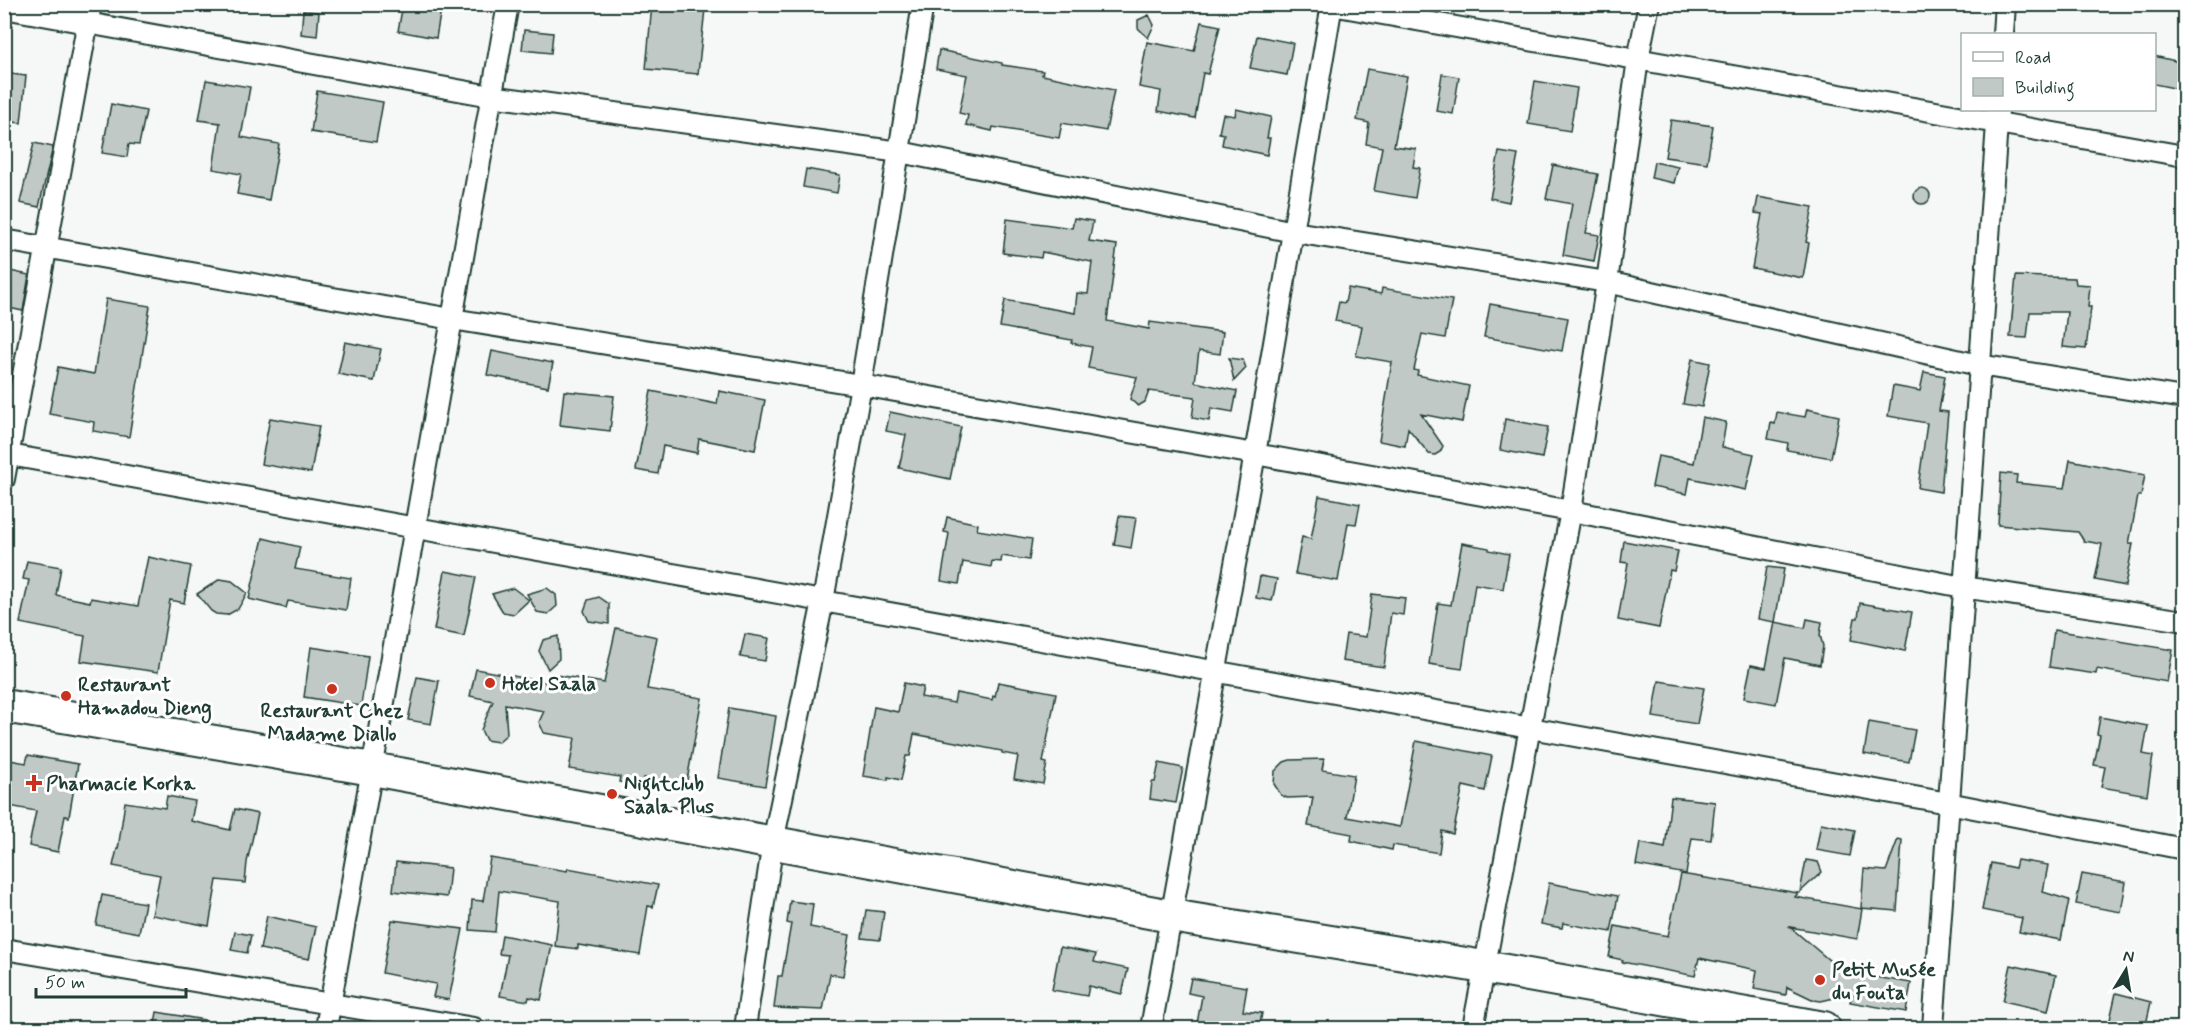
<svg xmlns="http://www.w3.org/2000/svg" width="2189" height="1033" viewBox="0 0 2189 1033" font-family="Mynerve,sans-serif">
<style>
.building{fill:#c0c9c6;stroke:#1f3d34;stroke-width:1.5}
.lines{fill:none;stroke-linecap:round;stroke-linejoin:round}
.minor-casing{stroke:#1f3d34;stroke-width:24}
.trunk-casing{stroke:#1f3d34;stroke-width:36}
.minor{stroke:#fff;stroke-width:20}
.trunk{stroke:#fff;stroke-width:32}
.poi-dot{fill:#c8321e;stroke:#fff;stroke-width:2}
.labels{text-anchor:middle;stroke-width:6;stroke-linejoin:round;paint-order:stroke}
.poi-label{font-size:20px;font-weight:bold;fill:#1f3d34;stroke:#fff;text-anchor:start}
</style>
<rect width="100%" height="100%" fill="#f6f7f7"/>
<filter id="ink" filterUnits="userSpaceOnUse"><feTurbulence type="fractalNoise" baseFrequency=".0167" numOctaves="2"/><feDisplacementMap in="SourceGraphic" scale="12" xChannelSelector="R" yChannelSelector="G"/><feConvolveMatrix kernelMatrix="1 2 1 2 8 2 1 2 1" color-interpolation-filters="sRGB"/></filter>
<g filter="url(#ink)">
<path class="building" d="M 403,4 L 441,9 L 436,38 L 398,31 Z
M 652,4 L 705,9 L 698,74 L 646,69 Z
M 303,11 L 319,12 L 317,36 L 301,34 Z
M 1149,15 L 1154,25 L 1148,38 L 1138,28 L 1138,20 Z
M 1201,22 L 1220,26 L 1208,74 L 1203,73 L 1195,118 L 1158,111 L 1161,91 L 1139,87 L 1147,42 L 1194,51 Z
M 524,30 L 553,33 L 551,53 L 522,50 Z
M 1257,36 L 1293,43 L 1287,75 L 1250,68 Z
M 939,50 L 1002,63 L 1002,65 L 1043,71 L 1042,75 L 1114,90 L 1106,131 L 1062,123 L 1059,138 L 993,127 L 992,131 L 966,125 L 968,115 L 959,113 L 967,75 L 936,69 Z
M 2154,56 L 2184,63 L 2184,90 L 2154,84 Z
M 1367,69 L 1407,76 L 1394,146 L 1416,149 L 1413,167 L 1420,168 L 1415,198 L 1374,191 L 1382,147 L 1366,144 L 1369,123 L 1357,120 Z
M 4,73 L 26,76 L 21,123 L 4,121 Z
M 1442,74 L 1459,77 L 1453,114 L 1436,111 Z
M 206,80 L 250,87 L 241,137 L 279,144 L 269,200 L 237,194 L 241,174 L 213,169 L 220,123 L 199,120 Z
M 1535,81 L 1577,88 L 1570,131 L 1528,124 Z
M 317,91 L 383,102 L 376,142 L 311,132 Z
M 111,104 L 146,111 L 139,145 L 129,144 L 127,157 L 102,153 Z
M 1236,109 L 1271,117 L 1267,138 L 1270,138 L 1267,155 L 1222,145 L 1224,134 L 1219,133 L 1223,114 L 1235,116 Z
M 1671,120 L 1713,126 L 1707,163 L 1665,157 Z
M 34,143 L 53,147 L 39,207 L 20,203 Z
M 1499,152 L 1518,155 L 1509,202 L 1490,198 Z
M 1654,162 L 1678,167 L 1674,183 L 1651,178 Z
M 1553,165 L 1598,174 L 1586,233 L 1599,235 L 1594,261 L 1563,255 L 1572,204 L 1546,199 Z
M 806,169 L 840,175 L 837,193 L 803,187 Z
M1914 196a8 8 0 1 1 16 0a8 8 0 1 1-16 0Z
M 1758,197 L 1813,207 L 1806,242 L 1809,243 L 1803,278 L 1752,268 L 1762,214 L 1755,213 Z
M 1074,218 L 1093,221 L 1089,241 L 1117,245 L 1107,321 L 1149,329 L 1150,322 L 1223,332 L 1220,354 L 1199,351 L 1195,382 L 1237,391 L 1233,412 L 1211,408 L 1209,421 L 1192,418 L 1195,397 L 1149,391 L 1145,402 L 1138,406 L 1130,399 L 1137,377 L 1088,368 L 1092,347 L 1071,343 L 1072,340 L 1000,327 L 1005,300 L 1075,313 L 1077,293 L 1088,294 L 1092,262 L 1042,252 L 1041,258 L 1003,253 L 1007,219 L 1072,228 Z
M 10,271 L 29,275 L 23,311 L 4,307 Z
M 2016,276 L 2075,278 L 2076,284 L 2090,285 L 2088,307 L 2091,307 L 2086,349 L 2063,347 L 2067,312 L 2030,312 L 2027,338 L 2010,337 Z
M 1348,288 L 1381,294 L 1382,288 L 1452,300 L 1445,338 L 1422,334 L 1414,370 L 1418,371 L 1417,375 L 1469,386 L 1462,422 L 1421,414 L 1443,446 L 1440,452 L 1435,455 L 1429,454 L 1408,428 L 1405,446 L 1379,441 L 1392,362 L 1356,356 L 1362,326 L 1335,321 L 1339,302 L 1345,303 Z
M 106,299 L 150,306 L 129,437 L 93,431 L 94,422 L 49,414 L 58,367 L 94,374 Z
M 1490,304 L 1568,318 L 1562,351 L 1484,337 Z
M 345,342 L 381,349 L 374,381 L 338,374 Z
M 492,351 L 553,363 L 548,387 L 487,375 Z
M 1229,358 L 1243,360 L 1246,368 L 1234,381 Z
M 1692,359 L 1710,363 L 1702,407 L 1683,404 Z
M 1924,372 L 1945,376 L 1939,411 L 1948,412 L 1941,492 L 1918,488 L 1927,423 L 1888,416 L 1893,386 L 1920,391 Z
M 564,391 L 614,396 L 610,431 L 560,425 Z
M 651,391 L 717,404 L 719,391 L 765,400 L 755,450 L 699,439 L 697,453 L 663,446 L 658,474 L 636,470 Z
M 1807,409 L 1839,416 L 1831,458 L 1787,450 L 1788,443 L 1768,439 L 1771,423 L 1775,424 L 1777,412 L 1805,417 Z
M 890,412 L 961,427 L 950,479 L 899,468 L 906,435 L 886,431 Z
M 1702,417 L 1726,422 L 1722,447 L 1754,454 L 1746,490 L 1690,478 L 1687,494 L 1652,487 L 1658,456 L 1694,463 Z
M 270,418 L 319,426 L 311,473 L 261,464 Z
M 1505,419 L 1548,427 L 1542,458 L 1500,450 Z
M 2070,460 L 2145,475 L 2141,496 L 2138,496 L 2129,544 L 2133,544 L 2125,586 L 2095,580 L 2102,544 L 2084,541 L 2078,532 L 1998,525 L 2001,473 L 2017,475 L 2016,483 L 2065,488 Z
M 1319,496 L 1360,504 L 1356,524 L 1348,523 L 1338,581 L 1295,574 L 1302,537 L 1311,539 Z
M 1119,516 L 1136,518 L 1131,548 L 1114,545 Z
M 947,517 L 978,524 L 977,530 L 1032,539 L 1029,560 L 1002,556 L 1001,562 L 992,561 L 991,567 L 963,562 L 959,584 L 941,581 L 949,533 L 944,532 Z
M 263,538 L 300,547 L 295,569 L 351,578 L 346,610 L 288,601 L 286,608 L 249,599 Z
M 1624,541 L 1678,551 L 1674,571 L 1670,570 L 1659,628 L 1618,620 L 1628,563 L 1621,562 Z
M 1462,543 L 1489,548 L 1489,550 L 1509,554 L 1503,589 L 1475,584 L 1462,669 L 1429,664 L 1438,603 L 1451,605 Z
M 148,557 L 191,566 L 184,603 L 170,600 L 158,672 L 81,661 L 85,636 L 20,623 L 29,580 L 23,579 L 27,561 L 61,567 L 56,595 L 90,602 L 91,598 L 138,606 Z
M 1767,567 L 1784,569 L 1775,622 L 1805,628 L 1807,619 L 1822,622 L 1820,635 L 1823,646 L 1820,665 L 1785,658 L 1776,704 L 1744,698 L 1751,665 L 1766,668 L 1775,622 L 1758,619 Z
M 445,571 L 476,577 L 464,636 L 434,630 Z
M 1260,576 L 1277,579 L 1272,601 L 1256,598 Z
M 220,579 L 232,581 L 247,593 L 238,609 L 227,615 L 216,614 L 211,611 L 197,594 Z
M 513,588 L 529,600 L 514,614 L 503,612 L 492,594 Z
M 547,588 L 556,595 L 557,606 L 548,614 L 537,612 L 527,594 Z
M 1372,594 L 1405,598 L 1403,615 L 1391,613 L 1384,667 L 1342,661 L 1346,634 L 1366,637 Z
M 599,597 L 609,604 L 609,624 L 589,621 L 584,611 L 588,600 Z
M 1860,603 L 1912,612 L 1905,651 L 1851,640 L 1855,618 L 1858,618 Z
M 616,628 L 657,637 L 647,689 L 702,698 L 686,786 L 644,778 L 643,787 L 619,782 L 620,777 L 569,769 L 575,738 L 544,733 L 539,722 L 544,711 L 505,704 L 507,734 L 498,742 L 486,740 L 481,730 L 493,701 L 470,696 L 476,669 L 556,684 L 551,674 L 604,683 Z
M 2054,630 L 2173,650 L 2167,682 L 2097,669 L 2096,674 L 2049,667 Z
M 745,634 L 769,638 L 765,661 L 740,657 Z
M 558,636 L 559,659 L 548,669 L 539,651 L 543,640 Z
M 311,647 L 368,656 L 361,706 L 304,697 Z
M 417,677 L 439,681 L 431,724 L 408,720 Z
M 1659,681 L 1704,688 L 1697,724 L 1653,717 Z
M 998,682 L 1056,693 L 1043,762 L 1047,763 L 1043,784 L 1014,779 L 1018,756 L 1002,753 L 1002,751 L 914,734 L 910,756 L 906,756 L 901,780 L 888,777 L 888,780 L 863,776 L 874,707 L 898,712 L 904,683 L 923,687 L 921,697 L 954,703 L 956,693 L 992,700 L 993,696 L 995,697 Z
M 729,708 L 776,716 L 765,786 L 718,778 Z
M 2100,717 L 2148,726 L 2143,754 L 2153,756 L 2147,795 L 2101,787 L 2105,767 L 2094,765 L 2100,735 L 2097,734 Z
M 1869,722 L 1915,730 L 1909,762 L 1864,754 Z
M 1416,741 L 1492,756 L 1485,791 L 1463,786 L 1453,834 L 1442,831 L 1439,853 L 1393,845 L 1392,850 L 1351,841 L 1352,834 L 1308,826 L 1313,797 L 1287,798 L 1281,795 L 1274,784 L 1275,771 L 1284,762 L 1290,760 L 1324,759 L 1322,770 L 1354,775 L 1347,817 L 1400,827 Z
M 28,755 L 78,764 L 69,817 L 65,816 L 58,852 L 29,846 L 36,811 L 4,805 L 4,759 L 26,763 Z
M 1159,763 L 1183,768 L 1176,803 L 1150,799 L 1152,782 L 1155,782 Z
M 167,796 L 195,801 L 191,821 L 230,830 L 235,809 L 258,814 L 247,862 L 245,883 L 217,880 L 209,926 L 152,915 L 160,875 L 113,866 L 117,849 L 118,849 L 125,802 L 165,808 Z
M 1671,797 L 1715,802 L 1711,840 L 1692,838 L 1686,874 L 1636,865 L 1640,843 L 1665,848 Z
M 1821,823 L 1855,830 L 1850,856 L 1816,850 Z
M 1898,839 L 1902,840 L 1897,911 L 1861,908 L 1864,869 L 1886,871 Z
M 490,858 L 567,871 L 568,868 L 658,885 L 653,907 L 648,906 L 640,955 L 578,945 L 578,949 L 555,946 L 560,901 L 499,891 L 495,932 L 470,930 L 472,900 L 483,901 Z
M 1806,860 L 1818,862 L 1822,872 L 1800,892 Z
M 2017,860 L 2048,865 L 2043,892 L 2069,900 L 2061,940 L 2019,932 L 2022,918 L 1982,910 L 1991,863 L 2015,868 Z
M 396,862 L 450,868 L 447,897 L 393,891 Z
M 1681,874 L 1798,893 L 1795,897 L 1862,909 L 1857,939 L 1790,927 L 1836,966 L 1840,971 L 1911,983 L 1906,1012 L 1850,1002 L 1852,994 L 1821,1001 L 1814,1000 L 1787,987 L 1786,995 L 1754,989 L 1757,970 L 1699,958 L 1695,976 L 1622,962 L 1623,960 L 1609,957 L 1615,926 L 1668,936 Z
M 2082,874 L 2126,882 L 2121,912 L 2076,904 Z
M 1549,883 L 1618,896 L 1611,932 L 1563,923 L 1562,928 L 1541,924 Z
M 102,895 L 145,903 L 139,933 L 96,925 Z
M 790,901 L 813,904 L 810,927 L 850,935 L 843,976 L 830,974 L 823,1010 L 774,1008 L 778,976 L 782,976 L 791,924 L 787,923 Z
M 866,910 L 884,912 L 880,940 L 862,938 Z
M 267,916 L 316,927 L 309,959 L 260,949 Z
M 392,920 L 463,929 L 449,1000 L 433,997 L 436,984 L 382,973 Z
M 235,932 L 251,935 L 247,953 L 231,950 Z
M 502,935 L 552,945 L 541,1000 L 529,997 L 528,1001 L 500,996 L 508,955 L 499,954 Z
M 1060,947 L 1096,954 L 1094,962 L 1128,969 L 1122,994 L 1089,986 L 1087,996 L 1052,990 Z
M 2011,965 L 2056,975 L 2048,1011 L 2003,1001 Z
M 1191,978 L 1247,987 L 1243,1011 L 1262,1013 L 1259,1029 L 1196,1029 L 1202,996 L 1188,993 Z
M 2116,993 L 2151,1002 L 2145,1029 L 2125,1029 L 2109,1024 Z
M 157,1012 L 204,1020 L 204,1029 L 154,1029 Z"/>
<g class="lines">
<g class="minor-casing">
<path id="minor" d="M 1326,4 L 2184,156
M 4,8 L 491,96 L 900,152 L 1294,232 L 1607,282 L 1979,365 L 2184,398
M 2003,34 L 2005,4
M 4,240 L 452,319 L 861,385 L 1255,454 L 1571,511 L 1963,587 L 2184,621
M 4,454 L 1948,803 L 2184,849
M 4,479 L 91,4
M 4,949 L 474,1028
M 326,1028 L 508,4
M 745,1028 L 773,842 L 823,601 L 861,385 L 923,4
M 1151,1028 L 1255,454 L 1332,4
M 1473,1028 L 1571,511 L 1607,282 L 1638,59 L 1649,4
M 1933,1028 L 1998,110"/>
</g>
<g class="trunk-casing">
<path id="trunk" d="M 4,706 L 372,769 L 1171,916 L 1484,967 L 1824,1028"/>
</g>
<use href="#minor" class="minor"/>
<use href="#trunk" class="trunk"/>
</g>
</g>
<g class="poi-dot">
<circle cx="490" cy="683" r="6"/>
<circle cx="332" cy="689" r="6"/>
<circle cx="66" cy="696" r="6"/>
<path d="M31 774h6v6h6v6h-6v6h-6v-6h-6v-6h6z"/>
<circle cx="612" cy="794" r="6"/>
<circle cx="1820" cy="980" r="6"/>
</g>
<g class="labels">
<g class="poi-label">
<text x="502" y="690">Hotel Saala</text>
<text x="78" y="691">Restaurant<tspan x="78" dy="23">Hamadou Dieng</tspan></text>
<text x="332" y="717" text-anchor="middle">Restaurant Chez<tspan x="332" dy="23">Madame Diallo</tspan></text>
<text x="46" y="790">Pharmacie Korka</text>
<text x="624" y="790">Nightclub<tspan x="624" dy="23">Saala Plus</tspan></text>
<text x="1832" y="976">Petit Musée<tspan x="1832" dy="23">du Fouta</tspan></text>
</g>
</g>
<rect width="2189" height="1033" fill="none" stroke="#fff" stroke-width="24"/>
<rect x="12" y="12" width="2165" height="1009" fill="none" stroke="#1f3d34" stroke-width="2" filter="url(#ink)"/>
<rect x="1961" y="33" width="195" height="78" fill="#ffffff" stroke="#a5b1ae" stroke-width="1.5"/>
<rect x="1973" y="52" width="30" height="9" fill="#ffffff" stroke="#a5b1ae" stroke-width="1.5"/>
<text x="2015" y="63" font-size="18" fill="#1f3d34">Road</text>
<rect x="1973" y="78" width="30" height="18" fill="#c0c9c6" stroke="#a5b1ae" stroke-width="1.5"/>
<text x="2015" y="93" font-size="18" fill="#1f3d34">Building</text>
<g transform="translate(2126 970) rotate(11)" stroke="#ffffff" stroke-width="4.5" paint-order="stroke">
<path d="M0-4.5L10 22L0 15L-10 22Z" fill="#1f3d34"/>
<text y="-9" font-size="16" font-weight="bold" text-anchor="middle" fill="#1f3d34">N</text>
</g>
<path d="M36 988v9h150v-9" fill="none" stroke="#1f3d34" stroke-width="3"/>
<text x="45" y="988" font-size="18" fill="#1f3d34" stroke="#ffffff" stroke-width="4.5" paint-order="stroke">50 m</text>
</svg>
